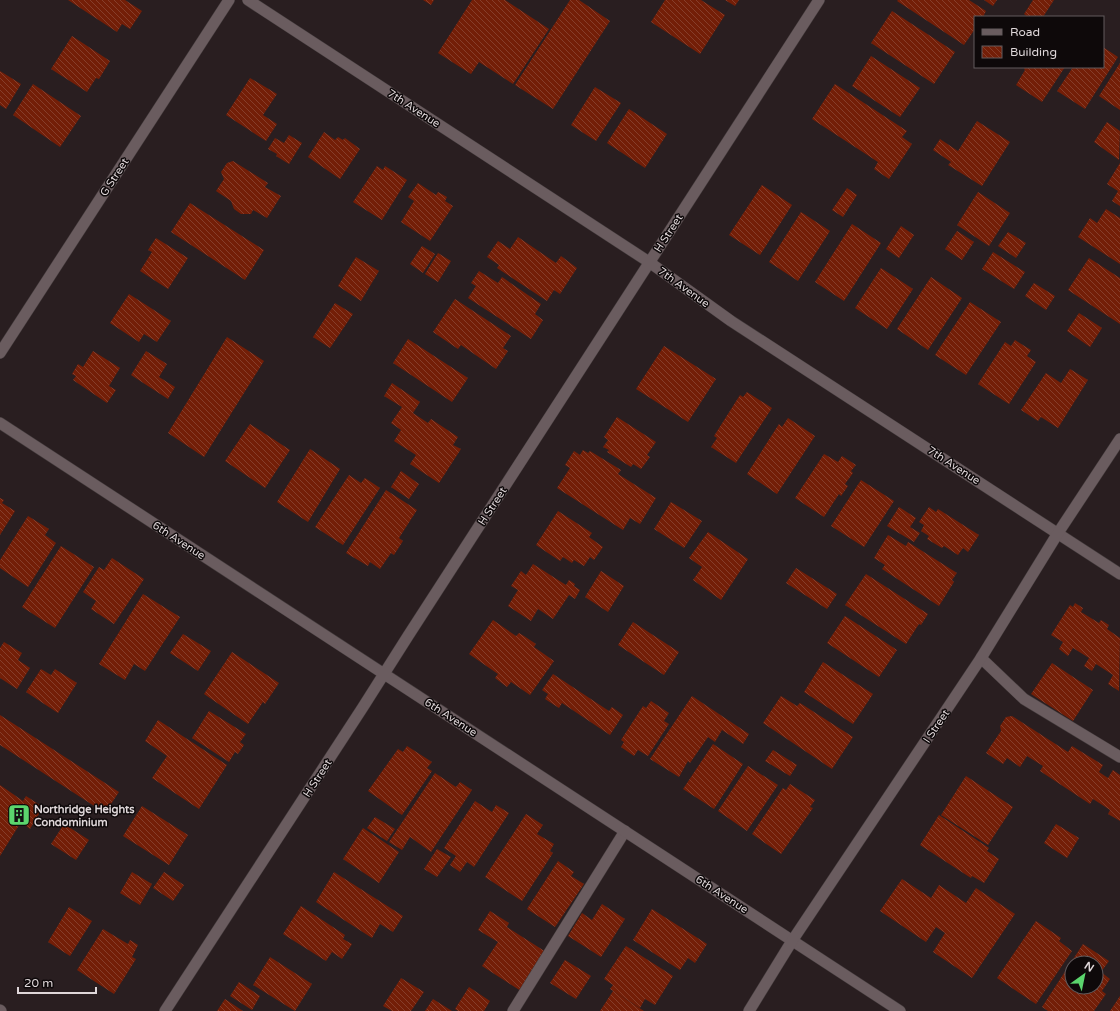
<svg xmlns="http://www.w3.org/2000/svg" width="1120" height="1011" viewBox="0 0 1120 1011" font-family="'Varela Round',sans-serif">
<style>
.building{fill:url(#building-back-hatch);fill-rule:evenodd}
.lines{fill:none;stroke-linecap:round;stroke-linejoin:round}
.service-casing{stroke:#423a3b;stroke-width:12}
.minor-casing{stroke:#423a3b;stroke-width:12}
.tertiary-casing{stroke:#423a3b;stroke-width:12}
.service{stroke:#6a5c5f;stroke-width:11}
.minor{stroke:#6a5c5f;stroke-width:11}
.tertiary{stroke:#6a5c5f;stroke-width:11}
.labels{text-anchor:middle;stroke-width:3;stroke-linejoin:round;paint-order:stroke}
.street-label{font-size:11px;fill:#dfd7d9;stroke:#0e090a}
.poi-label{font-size:11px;font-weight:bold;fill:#dfd7d9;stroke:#0e090a;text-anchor:start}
</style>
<defs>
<pattern id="building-back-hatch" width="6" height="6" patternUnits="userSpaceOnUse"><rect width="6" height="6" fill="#731e07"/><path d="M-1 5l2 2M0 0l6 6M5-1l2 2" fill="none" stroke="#863e2b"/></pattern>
</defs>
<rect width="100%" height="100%" fill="#291e20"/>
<path class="building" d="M 68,0 L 125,0 L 142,11 L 130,29 L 122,24 L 117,32 Z
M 423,0 L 434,0 L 431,5 Z
M 472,0 L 505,0 L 549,29 L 513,84 L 479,62 L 471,74 L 438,53 Z
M 570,0 L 579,0 L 610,21 L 553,109 L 515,85 Z
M 665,0 L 701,0 L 725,15 L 700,54 L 651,22 Z
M 725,0 L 739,0 L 735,6 Z
M 898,0 L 969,0 L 986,11 L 983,17 L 975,17 L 975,29 L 964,45 L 897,1 Z
M 984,0 L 997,0 L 993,6 Z
M 1033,0 L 1054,0 L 1043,17 L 1028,17 L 1024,14 Z
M 892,11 L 955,52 L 934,84 L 871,43 Z
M 72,36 L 110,61 L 99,79 L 96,78 L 87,92 L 51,69 Z
M 1103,47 L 1118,57 L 1085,109 L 1057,91 L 1073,67 L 1103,67 Z
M 871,56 L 920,88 L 900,117 L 852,86 Z
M 1120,63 L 1120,110 L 1099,96 Z
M 1025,67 L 1065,67 L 1042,102 L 1016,85 L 1025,70 L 1024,69 Z
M 0,71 L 21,84 L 6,109 L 0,105 Z
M 250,78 L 277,94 L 263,115 L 277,124 L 266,141 L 226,115 Z
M 33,84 L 81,116 L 60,147 L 13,115 Z
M 835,84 L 907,131 L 902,137 L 912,144 L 889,179 L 874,169 L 878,162 L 812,119 Z
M 595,87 L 621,103 L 596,141 L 571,125 Z
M 629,109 L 667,134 L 645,168 L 607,143 Z
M 977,121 L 1010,142 L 982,186 L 948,165 L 951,162 L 933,150 L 940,139 L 958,151 Z
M 1107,122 L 1120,131 L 1119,160 L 1094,142 Z
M 324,132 L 335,140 L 338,137 L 343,140 L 345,138 L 360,149 L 340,179 L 308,157 Z
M 289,135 L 302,143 L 289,164 L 276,156 L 277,154 L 268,149 L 275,138 L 284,143 Z
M 233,161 L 268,183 L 265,187 L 281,196 L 267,218 L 253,210 L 251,214 L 241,214 L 234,209 L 231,201 L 216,191 L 224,179 L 221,172 L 227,163 Z
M 1120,163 L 1120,206 L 1112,201 L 1118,191 L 1107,184 Z
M 377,166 L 383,170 L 385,166 L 407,180 L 382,220 L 353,202 Z
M 418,183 L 436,195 L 438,192 L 447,197 L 445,201 L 453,206 L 430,241 L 401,222 L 414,201 L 408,197 Z
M 762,185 L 792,205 L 760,255 L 729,235 Z
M 847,188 L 857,195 L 843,217 L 832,210 Z
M 978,192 L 1010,213 L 989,246 L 957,225 Z
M 190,203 L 264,250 L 245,280 L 171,232 Z
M 1106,209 L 1120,218 L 1120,264 L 1078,237 L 1090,218 L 1097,223 Z
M 801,212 L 830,231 L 798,281 L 769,262 Z
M 852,224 L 881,243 L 844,301 L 815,282 Z
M 901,226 L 914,235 L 899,258 L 886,249 Z
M 957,231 L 974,242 L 962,260 L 945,249 Z
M 1008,232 L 1026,243 L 1016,258 L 998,246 Z
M 518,237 L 556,263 L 561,256 L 577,268 L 560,294 L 554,290 L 547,301 L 497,268 L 499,265 L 487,257 L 498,241 L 510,249 Z
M 156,238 L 188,258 L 168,289 L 140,271 L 152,252 L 148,250 Z
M 422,246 L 435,254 L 423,273 L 410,264 Z
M 993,252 L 1025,272 L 1014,289 L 982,269 Z
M 438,253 L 451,261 L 438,282 L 425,274 Z
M 356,257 L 379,271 L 361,301 L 338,286 Z
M 1089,258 L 1120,278 L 1120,324 L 1068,290 Z
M 881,268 L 913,289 L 887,329 L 855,308 Z
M 479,271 L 498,283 L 502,277 L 541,304 L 535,314 L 543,320 L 531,339 L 468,298 L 476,286 L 471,283 Z
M 931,277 L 962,298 L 928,350 L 897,329 Z
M 1034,283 L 1055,296 L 1046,310 L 1025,296 Z
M 129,294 L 171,321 L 157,342 L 144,334 L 139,342 L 110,323 Z
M 455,299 L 511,336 L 503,348 L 508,351 L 496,369 L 461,345 L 458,349 L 433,332 Z
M 970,302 L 1001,322 L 966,375 L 935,355 Z
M 335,303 L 353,314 L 330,348 L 313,337 Z
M 1079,313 L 1102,328 L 1090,347 L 1067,331 Z
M 227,337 L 264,361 L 204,457 L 168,433 Z
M 408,339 L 468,378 L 452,402 L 393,363 Z
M 1015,340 L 1031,350 L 1027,356 L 1036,362 L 1009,404 L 978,384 L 1005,342 L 1011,346 Z
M 664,346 L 716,379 L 688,422 L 636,389 Z
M 93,351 L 120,368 L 109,386 L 116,390 L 107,403 L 73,380 L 76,376 L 72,374 L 78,364 L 83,367 Z
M 146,351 L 167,364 L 159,377 L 175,387 L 168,399 L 131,375 Z
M 1070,369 L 1088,380 L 1058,428 L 1041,417 L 1038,421 L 1021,410 L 1046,373 L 1061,383 Z
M 392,383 L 420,402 L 413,413 L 428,423 L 431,419 L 458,437 L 453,445 L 461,449 L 439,483 L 410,464 L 416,455 L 394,441 L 401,430 L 391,423 L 402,407 L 384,396 Z
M 747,392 L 772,408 L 736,463 L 711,447 L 717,438 L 714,436 L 740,395 L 743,397 Z
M 617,417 L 656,442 L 647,455 L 650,457 L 641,469 L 633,464 L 631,467 L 607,452 L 609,450 L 603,447 L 608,440 L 604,437 Z
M 788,418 L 815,436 L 777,494 L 747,474 L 779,424 L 782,427 Z
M 250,424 L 290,450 L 265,488 L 225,461 Z
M 310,449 L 340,469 L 308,522 L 277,502 Z
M 583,450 L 588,453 L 590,451 L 621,470 L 618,474 L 656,498 L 640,524 L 630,518 L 623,530 L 557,488 L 570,468 L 565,465 L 574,451 L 580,455 Z
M 824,454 L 838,462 L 842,456 L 856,465 L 851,471 L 853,473 L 845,484 L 848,486 L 841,496 L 839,494 L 824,517 L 795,498 Z
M 401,471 L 419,484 L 409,499 L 391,487 Z
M 349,475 L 361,483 L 365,478 L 380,488 L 343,545 L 315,527 Z
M 861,480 L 894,501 L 864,547 L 831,526 Z
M 386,490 L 417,510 L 399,538 L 403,541 L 394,555 L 391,553 L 380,569 L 370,562 L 368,566 L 346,553 Z
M 0,498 L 4,500 L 2,503 L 15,511 L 0,535 Z
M 671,502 L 702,521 L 684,548 L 654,529 Z
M 899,507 L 916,518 L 910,527 L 920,533 L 914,542 L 887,526 Z
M 929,507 L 936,512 L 938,509 L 979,535 L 968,552 L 963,548 L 958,555 L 944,546 L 942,548 L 927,539 L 929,536 L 921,531 L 924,525 L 919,522 Z
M 558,511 L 592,533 L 589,537 L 603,547 L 594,560 L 590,557 L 584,566 L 574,560 L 572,563 L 563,557 L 560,561 L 536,545 Z
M 28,516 L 49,529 L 45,535 L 56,543 L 28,587 L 0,568 L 0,560 Z
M 708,532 L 748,559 L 721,600 L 693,580 L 702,567 L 689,558 Z
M 888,535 L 906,546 L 908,542 L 957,573 L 952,580 L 954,582 L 939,606 L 882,569 L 885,565 L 874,558 Z
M 61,546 L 94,567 L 55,628 L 22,607 Z
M 112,558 L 144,579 L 114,624 L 91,609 L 96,601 L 83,592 L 99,567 L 104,570 Z
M 533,564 L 566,585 L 569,580 L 575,584 L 574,586 L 580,590 L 575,599 L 569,595 L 553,619 L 538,609 L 531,621 L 508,606 L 518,590 L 511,586 L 521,571 L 526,575 Z
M 796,568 L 837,594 L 827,609 L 786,583 Z
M 601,571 L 624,586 L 608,612 L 585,597 Z
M 866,574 L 928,614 L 921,625 L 919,624 L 906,644 L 845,605 Z
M 143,594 L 180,617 L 145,671 L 134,664 L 125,680 L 99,664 Z
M 1075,603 L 1083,608 L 1081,612 L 1099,623 L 1101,620 L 1109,625 L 1107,629 L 1120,638 L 1119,691 L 1108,684 L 1113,675 L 1096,664 L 1092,671 L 1084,666 L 1089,658 L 1073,648 L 1068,656 L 1059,649 L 1063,642 L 1051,635 L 1070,605 L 1073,607 Z
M 845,616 L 897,650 L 879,677 L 827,643 Z
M 493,620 L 516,636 L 519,633 L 524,636 L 536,644 L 534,647 L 554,661 L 530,695 L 511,682 L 507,687 L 495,678 L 498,674 L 469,654 Z
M 633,622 L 679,652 L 664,675 L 618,645 Z
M 183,634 L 211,651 L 198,671 L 170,653 Z
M 4,642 L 22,653 L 18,660 L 30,668 L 17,689 L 0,678 L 0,648 Z
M 232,652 L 279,683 L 265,704 L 263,702 L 248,724 L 204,694 Z
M 823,662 L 873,694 L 853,724 L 804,692 Z
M 1052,663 L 1093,690 L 1073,721 L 1031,694 Z
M 41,669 L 51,675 L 55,669 L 77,683 L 58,713 L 26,692 Z
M 553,674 L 609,711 L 612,707 L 623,715 L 610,735 L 562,703 L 559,708 L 545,699 L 548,694 L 542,690 Z
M 692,696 L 749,734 L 743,744 L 722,730 L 715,742 L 708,737 L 690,763 L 688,761 L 679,777 L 650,759 Z
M 781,696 L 797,706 L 800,703 L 853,737 L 832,769 L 763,723 Z
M 651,701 L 669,713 L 664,721 L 669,724 L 648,756 L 638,750 L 634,756 L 621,747 L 624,742 L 621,740 L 643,706 L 646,708 Z
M 209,711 L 246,734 L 240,742 L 244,745 L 238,754 L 235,752 L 229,762 L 192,738 Z
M 0,715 L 119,792 L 105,813 L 0,745 Z
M 1012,716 L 1068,752 L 1072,746 L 1103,765 L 1099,772 L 1108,778 L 1113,770 L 1120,775 L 1120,821 L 1108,814 L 1110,810 L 1093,799 L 1090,804 L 1040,771 L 1043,766 L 1027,756 L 1020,767 L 1007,758 L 1003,764 L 986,753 L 1001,731 L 1000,726 L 1006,717 Z
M 158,720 L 227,765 L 199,809 L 152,778 L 167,756 L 145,741 Z
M 713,744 L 743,764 L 714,809 L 683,789 Z
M 407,746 L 432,762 L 427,768 L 432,771 L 402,815 L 368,791 L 398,749 L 403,752 Z
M 773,750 L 797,765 L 790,776 L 765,761 Z
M 748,766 L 778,785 L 747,831 L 718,811 Z
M 435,773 L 456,787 L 460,782 L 472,790 L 431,852 L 410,837 L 402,850 L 389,842 Z
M 966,776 L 1013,807 L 988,845 L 941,815 Z
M 790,784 L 815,800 L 810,807 L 813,808 L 781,854 L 752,834 L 783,788 L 786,790 Z
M 0,785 L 23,801 L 26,796 L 43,807 L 30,829 L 21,822 L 0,856 Z
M 475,801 L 492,812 L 496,805 L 509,813 L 474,867 L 467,862 L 460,872 L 450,865 L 456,856 L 444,848 Z
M 142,806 L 188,835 L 169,865 L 123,836 Z
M 526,814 L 543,825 L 537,834 L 554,844 L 550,851 L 553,853 L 522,901 L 485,877 Z
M 939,815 L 989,848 L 987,851 L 999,859 L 984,883 L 972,876 L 971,878 L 920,845 Z
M 375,817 L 395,829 L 387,841 L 367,828 Z
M 64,824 L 89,840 L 76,860 L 51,844 Z
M 1056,824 L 1079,838 L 1067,858 L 1044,843 Z
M 363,828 L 399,852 L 379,883 L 343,859 Z
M 437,849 L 451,857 L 437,877 L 424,869 Z
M 558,861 L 574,872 L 571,876 L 584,884 L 555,927 L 527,909 Z
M 132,872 L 152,884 L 140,905 L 120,893 Z
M 164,872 L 184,885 L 173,901 L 153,888 Z
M 334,872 L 403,916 L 393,932 L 380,924 L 372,938 L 316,902 Z
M 902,879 L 931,898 L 939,885 L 966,903 L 976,888 L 1015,914 L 972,978 L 933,952 L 945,933 L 936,927 L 926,942 L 880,911 Z
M 602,904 L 625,919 L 601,957 L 568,936 L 582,913 L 592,920 Z
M 301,906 L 345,935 L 343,939 L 352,944 L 342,959 L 332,952 L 326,961 L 283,934 Z
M 69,907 L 92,921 L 70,956 L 48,942 Z
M 652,909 L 707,944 L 695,963 L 688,958 L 680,970 L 633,940 Z
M 490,911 L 509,923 L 507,927 L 546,952 L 521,991 L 482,966 L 498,942 L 478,930 Z
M 1036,921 L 1061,938 L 1059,941 L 1072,951 L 1036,1004 L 997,978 Z
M 103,929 L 128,944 L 130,940 L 138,945 L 132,957 L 136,959 L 114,994 L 77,970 Z
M 1083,944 L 1109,961 L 1101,972 L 1110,979 L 1102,991 L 1106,994 L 1094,1011 L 1048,1011 L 1042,1007 ZM 1072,963 L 1096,963 L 1096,987 L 1072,987 Z
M 626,946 L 673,976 L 655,1005 L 645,999 L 640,1008 L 610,989 L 613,985 L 604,979 Z
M 270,957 L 312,984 L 295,1011 L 253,985 Z
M 565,960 L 591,976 L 576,999 L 550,983 Z
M 401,978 L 424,992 L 411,1011 L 392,1011 L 383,1006 Z
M 239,982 L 260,996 L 252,1010 L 230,996 Z
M 469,987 L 490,1001 L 484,1011 L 458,1011 L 455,1009 Z
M 613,991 L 644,1011 L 600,1011 Z
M 1120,996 L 1120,1011 L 1110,1011 Z
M 225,999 L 243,1011 L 217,1011 Z
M 433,999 L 452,1011 L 425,1011 Z"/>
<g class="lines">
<g class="service-casing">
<path id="service" d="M 981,658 L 1024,699 L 1120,757
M 513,1011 L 625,831"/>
</g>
<g class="minor-casing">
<path id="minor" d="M 248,0 L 649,262 L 731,321 L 1120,574
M 0,353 L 229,0
M 0,423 L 900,1011
M 0,1010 L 1,1011
M 165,1011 L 363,707 L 408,636 L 819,0"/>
</g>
<g class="tertiary-casing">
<path id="tertiary" d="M 749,1011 L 792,941 L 981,658 L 1058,533 L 1120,439"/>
</g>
<use href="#service" class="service"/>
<use href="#minor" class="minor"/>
<use href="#tertiary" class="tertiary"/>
</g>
<defs>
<g id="building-square" transform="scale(1.15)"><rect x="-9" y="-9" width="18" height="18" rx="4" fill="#5bd56d" stroke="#0e090a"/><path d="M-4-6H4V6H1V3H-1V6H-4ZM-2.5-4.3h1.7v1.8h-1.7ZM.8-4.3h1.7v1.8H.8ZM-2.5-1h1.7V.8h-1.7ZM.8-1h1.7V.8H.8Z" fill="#111"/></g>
</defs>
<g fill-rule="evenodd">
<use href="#building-square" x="19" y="815"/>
</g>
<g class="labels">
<g class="street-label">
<text transform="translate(414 108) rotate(33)" y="4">7th Avenue</text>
<text transform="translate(114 177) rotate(-57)" y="4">G Street</text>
<text transform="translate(668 233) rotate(-57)" y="4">H Street</text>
<text transform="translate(684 287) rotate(36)" y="4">7th Avenue</text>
<text transform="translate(954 465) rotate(33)" y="4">7th Avenue</text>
<text transform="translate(492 506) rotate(-57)" y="4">H Street</text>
<text transform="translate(179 540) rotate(33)" y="4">6th Avenue</text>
<text transform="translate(451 717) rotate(33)" y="4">6th Avenue</text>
<text transform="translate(936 726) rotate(-56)" y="4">I Street</text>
<text transform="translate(317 778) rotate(-57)" y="4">H Street</text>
<text transform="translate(722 894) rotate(33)" y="4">6th Avenue</text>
</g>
<g class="poi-label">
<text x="34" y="813">Northridge Heights<tspan x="34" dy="13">Condominium</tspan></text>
</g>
</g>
<rect x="974" y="16" width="130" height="52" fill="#0e090a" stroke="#625b5d"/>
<rect x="982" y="29" width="20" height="6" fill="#6a5c5f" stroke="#625b5d"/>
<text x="1010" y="36" font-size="12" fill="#dfd7d9">Road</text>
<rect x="982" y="46" width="20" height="12" fill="url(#building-back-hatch)" stroke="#625b5d"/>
<text x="1010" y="56" font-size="12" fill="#dfd7d9">Building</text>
<g transform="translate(1084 975) rotate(33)"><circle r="19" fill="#0e090a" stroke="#625b5d"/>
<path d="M0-3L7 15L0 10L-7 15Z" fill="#5bd56d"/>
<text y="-6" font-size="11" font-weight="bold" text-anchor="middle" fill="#dfd7d9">N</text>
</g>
<path d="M18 987v6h78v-6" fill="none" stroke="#dfd7d9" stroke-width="2"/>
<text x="24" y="987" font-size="12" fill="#dfd7d9" stroke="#0e090a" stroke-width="3" paint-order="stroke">20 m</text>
</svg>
